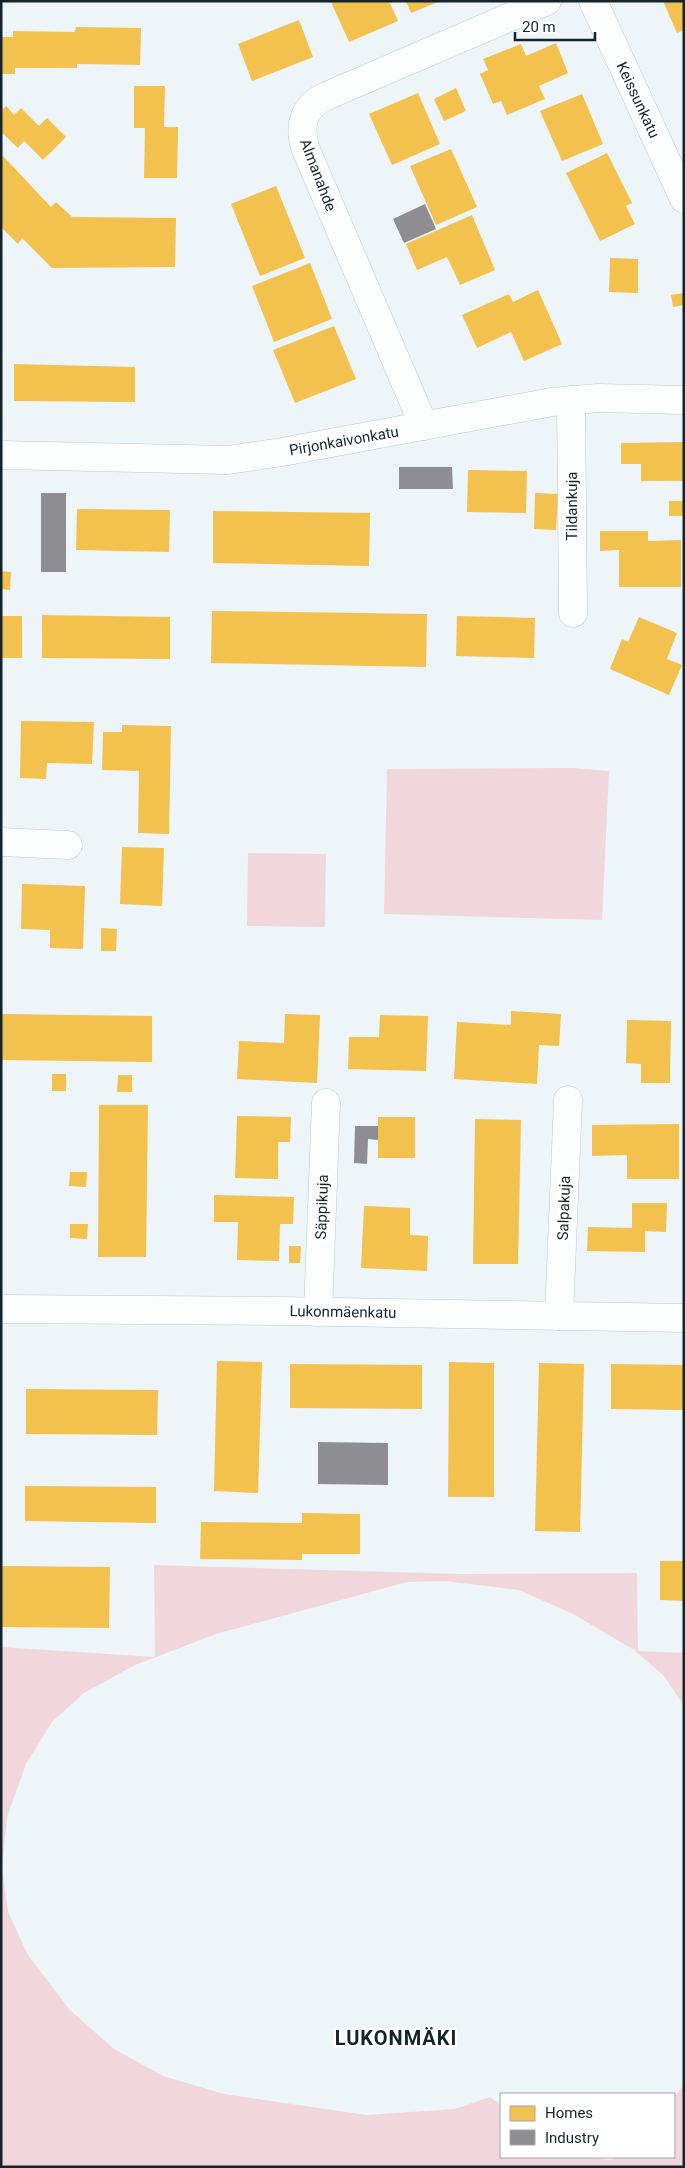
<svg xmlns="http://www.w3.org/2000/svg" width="685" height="2168" viewBox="0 0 685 2168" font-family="Roboto,sans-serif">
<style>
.green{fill:#f1d7dc}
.homes{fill:#f2c14e}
.industry{fill:#8d8d92}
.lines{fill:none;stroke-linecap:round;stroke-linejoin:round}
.minor-casing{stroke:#bdc7cc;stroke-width:29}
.tertiary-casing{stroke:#bdc7cc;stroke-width:29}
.minor{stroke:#fcfefe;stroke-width:28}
.tertiary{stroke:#fcfefe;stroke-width:28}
.labels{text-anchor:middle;stroke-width:5;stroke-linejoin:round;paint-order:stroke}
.street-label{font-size:15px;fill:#15242a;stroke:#fff}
.district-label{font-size:20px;font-weight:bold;letter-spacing:1px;fill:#15242a;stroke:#fff}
</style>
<rect width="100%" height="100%" fill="#edf5f9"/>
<path class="green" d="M 573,768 L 609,771 L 602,920 L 384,914 L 387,769 Z
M 248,853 L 326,854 L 325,927 L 247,926 Z
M 154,1565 L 461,1574 L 637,1573 L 638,1651 L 684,1653 L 684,1706 L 664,1676 L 634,1650 L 573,1614 L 519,1590 L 445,1581 L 407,1582 L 216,1634 L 135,1665 L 84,1693 L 52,1722 L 26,1764 L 7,1817 L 2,1868 L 8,1912 L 28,1955 L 70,2010 L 114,2049 L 163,2076 L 224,2094 L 367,2115 L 455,2109 L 490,2097 L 501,2105 L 501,2157 L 579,2157 L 611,2160 L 616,2157 L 674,2157 L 674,2097 L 684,2085 L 684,2167 L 1,2167 L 1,1647 L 155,1657 Z"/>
<path class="homes" d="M 334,1 L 389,1 L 398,21 L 349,42 L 331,2 Z
M 406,1 L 440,1 L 411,13 Z
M 663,1 L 684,1 L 684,30 L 677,33 Z
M 299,20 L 313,57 L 252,81 L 238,44 Z
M 76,27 L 141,28 L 140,65 L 77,64 L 77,68 L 15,68 L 15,74 L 1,74 L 1,37 L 13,37 L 13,31 L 75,32 Z
M 556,43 L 568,73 L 539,86 L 545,99 L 507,115 L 501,101 L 493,104 L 480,74 L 488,70 L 483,59 L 521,44 L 526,56 Z
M 134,86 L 165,86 L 164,127 L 178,127 L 177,178 L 144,178 L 145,128 L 134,128 Z
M 456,88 L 466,111 L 444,121 L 434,99 Z
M 418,93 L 440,144 L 392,165 L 369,114 Z
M 582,94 L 603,144 L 562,161 L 540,111 Z
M 6,106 L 14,115 L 21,108 L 39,126 L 47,118 L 66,137 L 43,160 L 24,141 L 18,148 L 1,132 L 1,111 Z
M 451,149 L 477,207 L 436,225 L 410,166 Z
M 607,153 L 632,203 L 626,206 L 635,224 L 600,241 L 566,173 Z
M 3,156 L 51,207 L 56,202 L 72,217 L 176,218 L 175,267 L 52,268 L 22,238 L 18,244 L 1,227 L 1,157 Z
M 276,186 L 305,258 L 260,276 L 231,204 Z
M 472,215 L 495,270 L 460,285 L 447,257 L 417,270 L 406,244 Z
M 610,258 L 638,259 L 638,293 L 609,292 Z
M 310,263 L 332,319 L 274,342 L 252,286 Z
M 538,290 L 562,344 L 524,361 L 511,332 L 477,348 L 462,315 L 509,294 L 513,302 Z
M 684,293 L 684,305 L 673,307 L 671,295 Z
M 334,326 L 356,379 L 295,403 L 273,350 Z
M 14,364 L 135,367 L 135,402 L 14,401 Z
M 684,442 L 684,481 L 641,481 L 641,464 L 621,464 L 621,443 Z
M 468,470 L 527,471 L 526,513 L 467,512 Z
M 535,493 L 558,494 L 556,530 L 534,529 Z
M 669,501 L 684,501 L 684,516 L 669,516 Z
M 77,509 L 170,510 L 169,552 L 76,550 Z
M 213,511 L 370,513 L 369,566 L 213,563 Z
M 600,531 L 648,531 L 648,541 L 681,540 L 681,587 L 619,587 L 619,550 L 600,551 Z
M 1,571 L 11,572 L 10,590 L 1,589 Z
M 212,611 L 427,614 L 426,667 L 211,663 Z
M 42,615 L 170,617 L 170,659 L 42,658 Z
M 1,616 L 22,616 L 22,658 L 1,658 Z
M 457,616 L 535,618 L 534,658 L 456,656 Z
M 639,617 L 677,633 L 667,659 L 682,665 L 669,695 L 610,669 L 622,639 L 628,642 Z
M 21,721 L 94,722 L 92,764 L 47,763 L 46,779 L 20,778 Z
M 122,725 L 171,726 L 169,834 L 138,833 L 139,771 L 102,770 L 103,732 L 122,732 Z
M 122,847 L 164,848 L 162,906 L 120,904 Z
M 22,884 L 85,886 L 83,949 L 50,948 L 50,930 L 21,929 Z
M 101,928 L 117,929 L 116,951 L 101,951 Z
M 511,1011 L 561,1014 L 559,1046 L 539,1045 L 537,1084 L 454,1079 L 457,1022 L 511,1025 Z
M 1,1014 L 152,1016 L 152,1062 L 1,1060 Z
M 285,1014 L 320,1015 L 317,1083 L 237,1079 L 239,1041 L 284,1043 Z
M 380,1015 L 428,1016 L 426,1071 L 348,1069 L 349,1037 L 379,1037 Z
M 627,1020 L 671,1021 L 670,1083 L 641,1083 L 641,1064 L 626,1063 Z
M 52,1074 L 66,1074 L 66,1091 L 52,1091 Z
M 118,1075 L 132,1075 L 132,1092 L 117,1092 Z
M 99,1105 L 148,1105 L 146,1257 L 98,1257 Z
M 237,1116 L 291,1117 L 290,1142 L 278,1142 L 278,1179 L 235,1178 Z
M 378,1117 L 415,1117 L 415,1158 L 378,1158 Z
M 475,1119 L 521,1120 L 518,1264 L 473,1264 Z
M 679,1124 L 679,1179 L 627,1179 L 627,1155 L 592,1156 L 592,1125 Z
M 70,1172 L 87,1172 L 86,1187 L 69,1186 Z
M 214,1195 L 294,1197 L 293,1224 L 280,1224 L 279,1261 L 237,1260 L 238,1222 L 214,1222 Z
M 632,1203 L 667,1203 L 666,1232 L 645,1231 L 645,1252 L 587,1251 L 588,1227 L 632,1228 Z
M 364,1206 L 410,1208 L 410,1235 L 428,1236 L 427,1271 L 361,1268 Z
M 70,1224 L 88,1224 L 87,1239 L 70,1238 Z
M 289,1246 L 301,1246 L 300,1263 L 289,1263 Z
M 217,1361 L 262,1362 L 258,1493 L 214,1491 Z
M 449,1362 L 494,1363 L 494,1497 L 448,1497 Z
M 539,1363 L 584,1364 L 580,1532 L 535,1531 Z
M 290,1364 L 422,1365 L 422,1409 L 290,1408 Z
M 611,1364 L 684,1365 L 684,1410 L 611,1409 Z
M 26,1389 L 158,1390 L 157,1435 L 26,1434 Z
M 25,1486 L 156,1487 L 156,1523 L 25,1521 Z
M 302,1513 L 360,1514 L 360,1554 L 302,1554 L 302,1560 L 200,1559 L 201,1522 L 302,1523 Z
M 660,1561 L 684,1561 L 684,1601 L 660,1600 Z
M 1,1566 L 110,1567 L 109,1628 L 1,1627 Z"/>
<path class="industry" d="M 425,204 L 436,229 L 404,243 L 393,219 Z
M 399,467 L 452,467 L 453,489 L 399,489 Z
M 41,493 L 66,493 L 66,572 L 41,572 Z
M 355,1126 L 378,1126 L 378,1140 L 368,1139 L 367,1164 L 354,1163 Z
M 318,1442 L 388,1443 L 388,1485 L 318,1484 Z"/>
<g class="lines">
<g class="minor-casing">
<path id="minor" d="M 593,1 L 684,199
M 571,400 L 573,613
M 424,426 L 306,150 C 298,127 303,108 324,97 L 547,1
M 1,842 L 68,845
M 318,1312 L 326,1103
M 559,1316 L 568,1100"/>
</g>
<g class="tertiary-casing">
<path id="tertiary" d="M 1,455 L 228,460 L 282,452 L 552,402 L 598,398 L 684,400
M 1,1309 L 278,1311 L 684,1318"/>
</g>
<use href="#minor" class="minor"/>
<use href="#tertiary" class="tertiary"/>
</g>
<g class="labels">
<g class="street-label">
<text transform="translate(638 100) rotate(65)" y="5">Keissunkatu</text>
<text transform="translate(318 175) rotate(69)" y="5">Almanahde</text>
<text transform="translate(344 441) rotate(-10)" y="5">Pirjonkaivonkatu</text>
<text transform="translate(572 506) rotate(-90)" y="5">Tildankuja</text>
<text transform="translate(322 1207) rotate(-88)" y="5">Säppikuja</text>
<text transform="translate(564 1208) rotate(-88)" y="5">Salpakuja</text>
<text transform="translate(343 1312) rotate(1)" y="5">Lukonmäenkatu</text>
</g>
<g class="district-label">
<text x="396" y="2045">LUKONMÄKI</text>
</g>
</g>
<rect width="685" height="2168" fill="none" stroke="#15242a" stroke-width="5"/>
<rect x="500" y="2093" width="175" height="65" fill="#ffffff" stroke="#a1a7aa"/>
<rect x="510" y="2106" width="25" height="15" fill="#f2c14e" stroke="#a1a7aa"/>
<text x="545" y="2118" font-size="15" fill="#15242a">Homes</text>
<rect x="510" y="2130" width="25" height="15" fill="#8d8d92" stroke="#a1a7aa"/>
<text x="545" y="2143" font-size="15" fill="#15242a">Industry</text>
<path d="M515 32v8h80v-8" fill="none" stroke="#15242a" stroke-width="2.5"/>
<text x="522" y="32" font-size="15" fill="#15242a" stroke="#ffffff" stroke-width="4" paint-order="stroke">20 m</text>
</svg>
